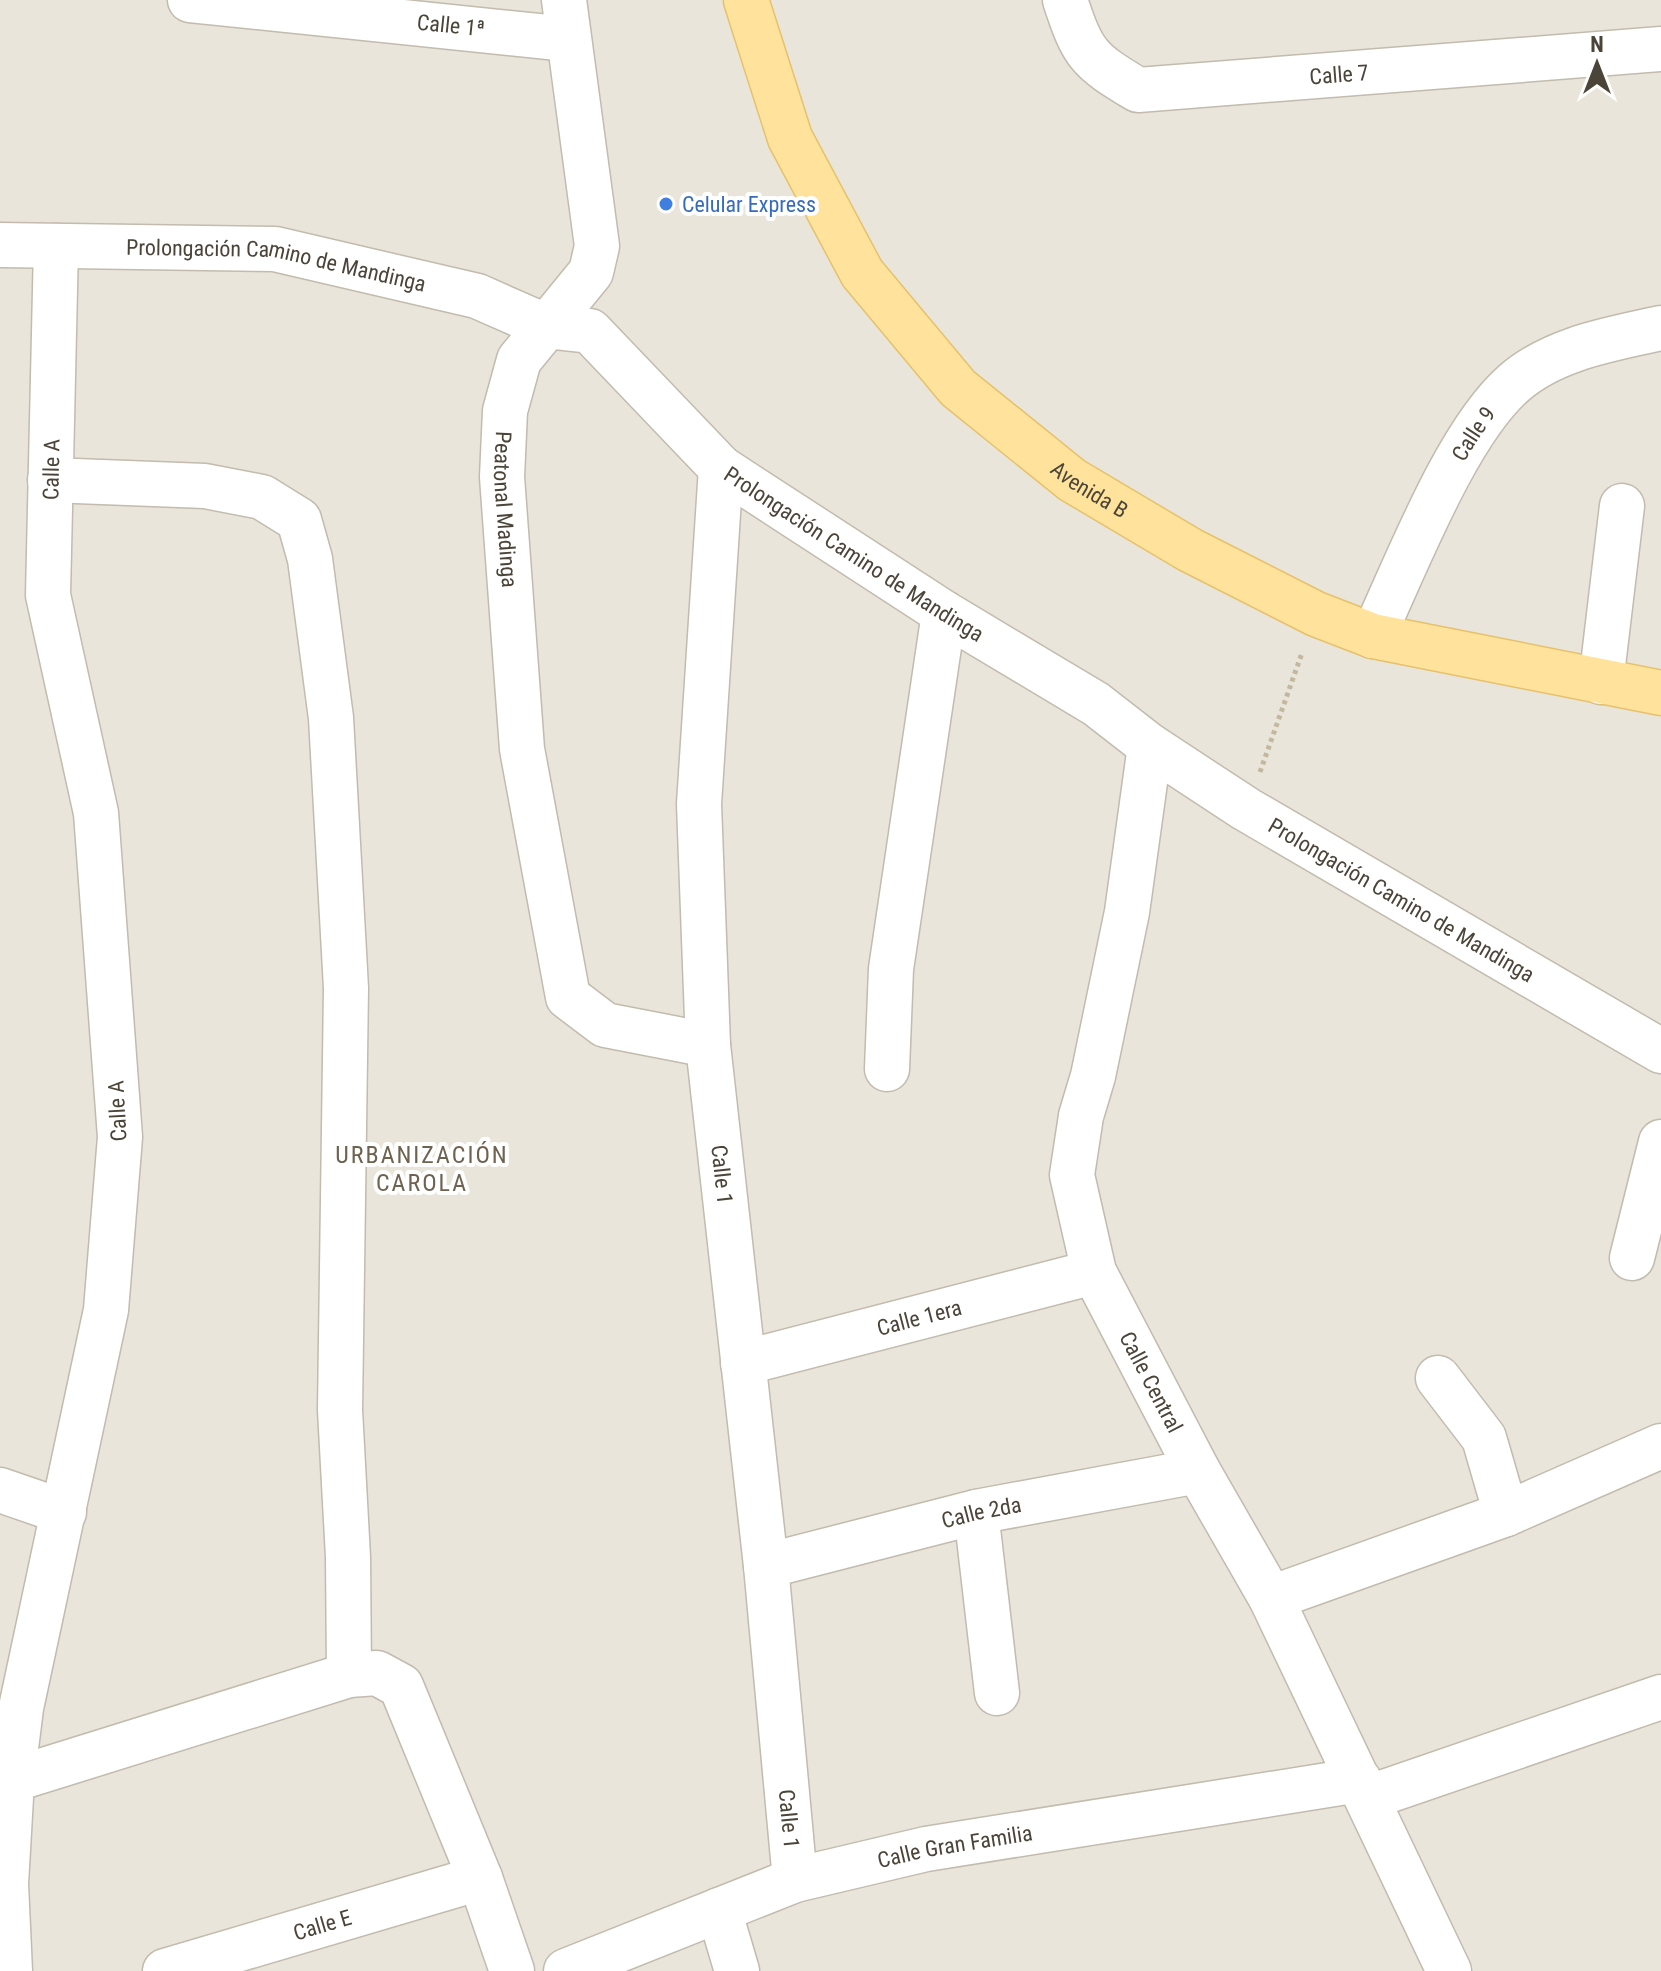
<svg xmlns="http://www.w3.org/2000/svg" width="1661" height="1971" viewBox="0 0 1661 1971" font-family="'Roboto Condensed',sans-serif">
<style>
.residential{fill:#eae5da}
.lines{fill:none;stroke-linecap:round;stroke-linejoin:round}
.minor-casing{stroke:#c2bbae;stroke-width:47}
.major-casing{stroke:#e6c16a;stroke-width:47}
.path{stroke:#c4b79f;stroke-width:5;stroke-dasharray:4 4;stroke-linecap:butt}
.minor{stroke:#fff;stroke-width:44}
.major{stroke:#ffe39c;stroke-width:44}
.shop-dot{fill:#3f7fe0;stroke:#fff;stroke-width:3}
.labels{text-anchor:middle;stroke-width:8;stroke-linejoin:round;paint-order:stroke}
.street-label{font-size:22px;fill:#4b4439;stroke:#fff}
.shop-label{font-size:22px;fill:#366cbe;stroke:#fff;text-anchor:start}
.neighbourhood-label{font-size:24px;letter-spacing:2px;fill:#6e6250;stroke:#fff}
</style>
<rect width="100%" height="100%" fill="#f6f3ec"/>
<path class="residential" d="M 0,0 L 1661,0 L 1661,1971 L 0,1971 Z"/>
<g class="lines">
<g class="minor-casing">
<g id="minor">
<path d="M 190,0 L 568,39"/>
<path id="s1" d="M 564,0 L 597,246 L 591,272 L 519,360 L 505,411 L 502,477 L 522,749 L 568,997 L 605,1025 L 708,1045"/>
<path id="s2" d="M 1065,0 C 1083,55 1088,60 1138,90 L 1661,49"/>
<path id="s3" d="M 0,245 L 275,249 L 477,296 L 545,326 L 590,331 L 721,468 L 944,613 L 1096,704 L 1150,746 L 1246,809 L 1661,1051"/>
<path id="s4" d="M 721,468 L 699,804 L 708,1045 L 766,1566 L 795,1880"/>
<path d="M 50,480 L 205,486 L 262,497 L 299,520 L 310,559 L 331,718 L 346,988 L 340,1410 L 348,1557 L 349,1675"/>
<path id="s5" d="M 1373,636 C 1407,564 1456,434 1514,383 C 1554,348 1612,339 1661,328"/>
<path d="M 1601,682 L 1622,506"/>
<path id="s6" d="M 1150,746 L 1127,912 L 1093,1076 L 1081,1116 L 1072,1175 L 1094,1272 L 1198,1471 L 1271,1598 L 1449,1971"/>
<path d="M 887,1069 L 891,969 L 944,613"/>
<path d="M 1632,1258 L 1661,1142"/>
<path id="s7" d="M 743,1363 L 1094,1272"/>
<path d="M 1438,1378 L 1484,1438 L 1506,1514"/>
<path d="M 0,1490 L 64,1512"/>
<path d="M 976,1512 L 997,1693"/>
<path id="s8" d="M 766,1566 L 976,1512 L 1198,1471"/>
<path d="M 1271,1598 L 1506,1514 L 1661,1446"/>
<path d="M 12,1780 L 349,1675 L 377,1673 L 401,1686 L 480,1878 L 512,1971"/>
<path d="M 1367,1798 L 1661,1697"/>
<path d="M 719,1910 L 737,1971"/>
<path id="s9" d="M 10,1971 L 6,1884 L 12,1780 L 21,1708 L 106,1310 L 120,1137 L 96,813 L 48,595 L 56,246"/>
<path id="s10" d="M 165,1971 L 480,1878"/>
<path id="s11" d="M 566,1971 L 795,1880 L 926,1849 L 1359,1780"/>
</g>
</g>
<g class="major-casing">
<g id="major">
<path id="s12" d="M 746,0 L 790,138 L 862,273 L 958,388 L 1072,480 L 1190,550 L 1316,614 L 1373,636 L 1661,693"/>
</g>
</g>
<path class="path" d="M 1260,772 L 1302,653"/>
<use href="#minor" class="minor"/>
<use href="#major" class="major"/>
</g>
<circle class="shop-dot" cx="666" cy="204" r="8"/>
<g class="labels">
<g class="street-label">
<text transform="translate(451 25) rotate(6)" y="8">Calle 1ª</text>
<text dy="8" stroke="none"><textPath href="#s2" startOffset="322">Calle 7</textPath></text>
<text dy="8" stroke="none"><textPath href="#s3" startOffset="278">Prolongación Camino de Mandinga</textPath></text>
<text dy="8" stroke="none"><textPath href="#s5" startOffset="226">Calle 9</textPath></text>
<text dy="8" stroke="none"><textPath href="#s9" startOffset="1518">Calle A</textPath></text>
<text dy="8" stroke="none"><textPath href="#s12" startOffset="614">Avenida B</textPath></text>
<text dy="8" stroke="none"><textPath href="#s1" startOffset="540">Peatonal Madinga</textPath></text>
<text dy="8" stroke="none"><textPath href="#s3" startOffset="950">Prolongación Camino de Mandinga</textPath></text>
<text dy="8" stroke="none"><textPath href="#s3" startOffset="1598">Prolongación Camino de Mandinga</textPath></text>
<text transform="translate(117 1111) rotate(-93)" y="8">Calle A</text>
<text dy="8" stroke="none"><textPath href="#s4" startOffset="708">Calle 1</textPath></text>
<text dy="8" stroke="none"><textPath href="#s7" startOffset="182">Calle 1era</textPath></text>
<text dy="8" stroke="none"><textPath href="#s6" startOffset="660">Calle Central</textPath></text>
<text dy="8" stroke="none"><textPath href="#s8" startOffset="222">Calle 2da</textPath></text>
<text dy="8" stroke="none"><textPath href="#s4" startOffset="1356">Calle 1</textPath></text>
<text dy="8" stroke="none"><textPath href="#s11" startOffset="410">Calle Gran Familia</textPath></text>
<text dy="8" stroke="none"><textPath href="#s10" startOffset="164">Calle E</textPath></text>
</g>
<g class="shop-label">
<text x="682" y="212">Celular Express</text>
</g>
<g class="neighbourhood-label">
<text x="422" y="1163">URBANIZACIÓN<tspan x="422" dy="28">CAROLA</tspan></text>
</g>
</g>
<g transform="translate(1597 64)" stroke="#ffffff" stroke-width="6" paint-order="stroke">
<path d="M0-6L14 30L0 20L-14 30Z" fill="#4b4439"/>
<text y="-12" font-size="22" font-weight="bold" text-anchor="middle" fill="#4b4439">N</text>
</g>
</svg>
